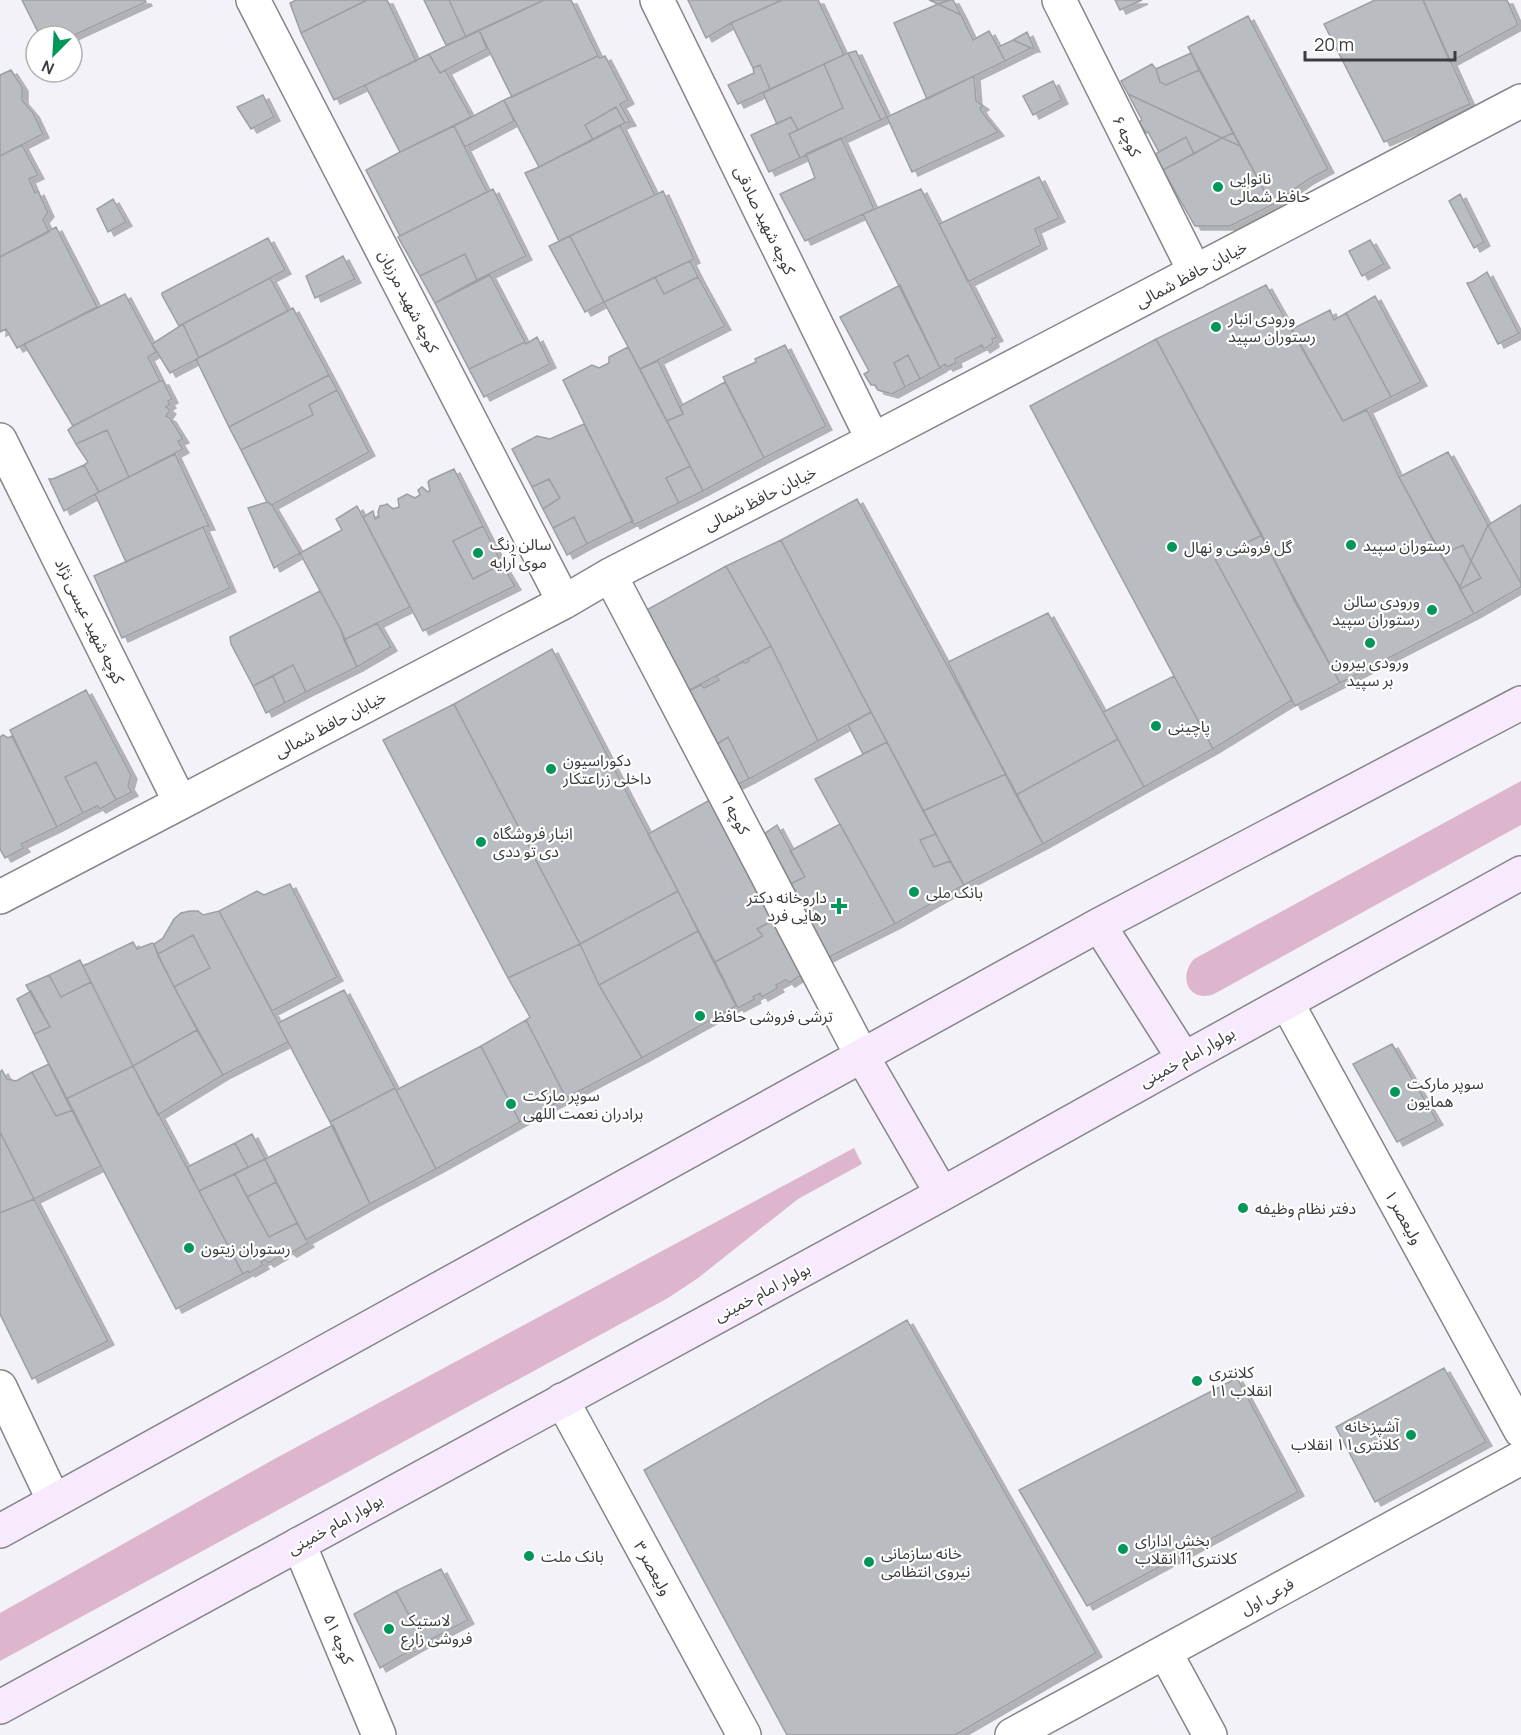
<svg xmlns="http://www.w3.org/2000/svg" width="1521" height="1735" viewBox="0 0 1521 1735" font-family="Manrope,'Noto Sans Arabic',sans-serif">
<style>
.green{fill:#ddb5cc}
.building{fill:#b9bcc0;stroke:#9c9fa3;stroke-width:1.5;filter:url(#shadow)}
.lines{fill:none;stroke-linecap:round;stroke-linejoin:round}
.minor-casing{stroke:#85858a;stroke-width:36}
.secondary-casing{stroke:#85858a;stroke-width:36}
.minor{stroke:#fff;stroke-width:33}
.secondary{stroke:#f8eafd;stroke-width:33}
.poi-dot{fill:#029758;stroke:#fff;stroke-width:2}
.labels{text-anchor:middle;stroke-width:4.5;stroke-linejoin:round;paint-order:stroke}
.street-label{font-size:16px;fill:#3c3c3e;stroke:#fff}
.poi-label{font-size:16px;fill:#3c3c3e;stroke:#fff;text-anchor:start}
</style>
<defs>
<filter id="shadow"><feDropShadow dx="6" dy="4" stdDeviation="0" flood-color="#0004"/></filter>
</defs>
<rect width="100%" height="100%" fill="#f3f2f8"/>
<path class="green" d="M 1521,781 L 1521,825 L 1214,994 C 1190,1003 1177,978 1194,959 Z
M 854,1148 L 862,1164 L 798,1199 L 698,1278 L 668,1298 L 0,1661 L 0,1613 L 278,1457 Z"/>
<path class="building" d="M 22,0 L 145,0 L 146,2 L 72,36 L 40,36 Z
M 296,0 L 367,0 L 301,33 L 290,3 Z
M 367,0 L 387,0 L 416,61 L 334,100 L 301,33 Z
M 424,0 L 449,0 L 466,37 L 446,45 Z
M 449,0 L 544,0 L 466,37 Z
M 544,0 L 571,0 L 598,56 L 512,97 L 479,30 Z
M 688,0 L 782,0 L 731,23 L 706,38 Z
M 782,0 L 818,0 L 844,55 L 770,89 L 760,65 L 753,68 L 731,23 Z
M 929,0 L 950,0 L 938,4 Z
M 950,0 L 953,0 L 961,15 L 938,4 Z
M 1115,0 L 1142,0 L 1120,10 Z
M 1375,0 L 1423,0 L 1470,104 L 1384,142 L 1324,24 Z
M 1423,0 L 1507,0 L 1518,25 L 1450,62 Z
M 938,4 L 961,15 L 973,40 L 989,31 L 1005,61 L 927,99 L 894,23 Z
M 1248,16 L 1328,169 L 1309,179 L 1272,205 L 1188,47 Z
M 479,30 L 487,49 L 440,73 L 429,54 Z
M 1027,32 L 1034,48 L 1031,48 L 1013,40 Z
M 1013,40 L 1031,48 L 1005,61 L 998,47 Z
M 856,51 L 887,117 L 881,120 L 848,53 Z
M 848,53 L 881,120 L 800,158 L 789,134 L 843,108 L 824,64 Z
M 1191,53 L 1199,70 L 1166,85 L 1160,82 L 1156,69 Z
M 429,54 L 440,73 L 445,70 L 471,117 L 400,152 L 365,85 Z
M 598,56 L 600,58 L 605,56 L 628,100 L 620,104 L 630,122 L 625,123 L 616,107 L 585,125 L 593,140 L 539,167 L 504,100 Z
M 824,64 L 843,108 L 798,130 L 791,117 L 777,124 L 763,93 Z
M 1152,64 L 1156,69 L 1160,82 L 1166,85 L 1199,70 L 1233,133 L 1222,138 L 1128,94 L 1121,81 Z
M 760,65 L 770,89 L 738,104 L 728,85 L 754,73 L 753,68 Z
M 11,70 L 22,87 L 22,100 L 33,113 L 43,134 L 0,156 L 0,75 Z
M 974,76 L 976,101 L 981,104 L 983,106 L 980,108 L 982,112 L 998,132 L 912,172 L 887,117 Z
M 1053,81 L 1062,100 L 1033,115 L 1023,96 Z
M 1128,94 L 1222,138 L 1194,154 L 1186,137 L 1159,152 L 1148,132 L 1146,133 L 1139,122 L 1142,120 Z
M 263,95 L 274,117 L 251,129 L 237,107 Z
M 504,100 L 514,121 L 465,147 L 454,126 Z
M 616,107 L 625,123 L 593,140 L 585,125 Z
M 791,117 L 798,130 L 789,134 L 800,158 L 769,172 L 751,135 Z
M 620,125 L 655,195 L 559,241 L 525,173 L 539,167 Z
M 454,126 L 487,192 L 400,236 L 366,170 L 400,152 Z
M 1233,133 L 1240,146 L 1222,138 Z
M 1186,137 L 1194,154 L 1163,170 L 1155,154 Z
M 841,138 L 874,209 L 805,241 L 780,194 L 815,178 L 806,154 Z
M 1222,138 L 1240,146 L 1272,205 L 1230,226 L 1195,226 L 1163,170 Z
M 22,145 L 38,175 L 29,179 L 35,193 L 38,191 L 48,213 L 43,219 L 49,232 L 0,257 L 0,156 Z
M 1039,177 L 1059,218 L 1035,229 L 1041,245 L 968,282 L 939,224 Z
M 493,189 L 526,256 L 477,280 L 465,254 L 420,276 L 398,237 Z
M 921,189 L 997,337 L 992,339 L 993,343 L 984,349 L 982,345 L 955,359 L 956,363 L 947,367 L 945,364 L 940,368 L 863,214 Z
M 663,191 L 694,259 L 604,302 L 570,236 Z
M 1460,194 L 1484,242 L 1474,248 L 1449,201 Z
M 113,199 L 126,222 L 108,232 L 97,209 Z
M 56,227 L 97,307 L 17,348 L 6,329 L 0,332 L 0,257 Z
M 570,236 L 604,302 L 585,312 L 549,246 Z
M 268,238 L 285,270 L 179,326 L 162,295 L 162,293 Z
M 1370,240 L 1384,264 L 1362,276 L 1349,251 Z
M 465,254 L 477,280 L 435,303 L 420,276 Z
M 343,256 L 355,279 L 315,298 L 306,276 Z
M 690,261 L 698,277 L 664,294 L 655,277 Z
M 1487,272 L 1518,332 L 1520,333 L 1498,344 L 1467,283 L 1472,282 Z
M 490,275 L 525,342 L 469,369 L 435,303 Z
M 655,277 L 664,294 L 698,277 L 725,326 L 640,369 L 604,302 Z
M 270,278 L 288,311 L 199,358 L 183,324 Z
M 900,285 L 940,368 L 920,379 L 908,355 L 894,363 L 905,387 L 892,394 L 878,390 L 875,385 L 871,385 L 864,374 L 869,371 L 840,317 Z
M 1266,285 L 1343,421 L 1367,410 L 1399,477 L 1474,614 L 1340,683 L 1156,339 Z
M 125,294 L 156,352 L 148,357 L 160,381 L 73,426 L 24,344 Z
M 1375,296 L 1421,382 L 1391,397 L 1346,313 Z
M 293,308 L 329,375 L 229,427 L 196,359 Z
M 1330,310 L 1334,320 L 1346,313 L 1391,397 L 1343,421 L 1292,329 Z
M 183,324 L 199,358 L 170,373 L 152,344 Z
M 537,337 L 550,364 L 484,397 L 469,369 L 525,342 L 526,344 Z
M 1156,339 L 1262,535 L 1215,559 L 1292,700 L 1213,749 L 1030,406 Z
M 785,345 L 826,426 L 764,458 L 723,377 L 756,362 L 755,359 Z
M 628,347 L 703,491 L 634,525 L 563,380 L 592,365 L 599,368 L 609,363 L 609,357 Z
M 908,355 L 920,379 L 905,387 L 894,363 Z
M 658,361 L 683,414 L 667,421 L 640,369 Z
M 329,375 L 337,390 L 309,405 L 313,415 L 241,450 L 229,427 Z
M 160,381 L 163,381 L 172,399 L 168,401 L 170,404 L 166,407 L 170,410 L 166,416 L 170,418 L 183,439 L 178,441 L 183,449 L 129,477 L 107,430 L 76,444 L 68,430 L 73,426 Z
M 725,382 L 764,458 L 703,491 L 667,421 L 683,414 L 680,406 Z
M 337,390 L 369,452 L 272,505 L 267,502 L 241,450 L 313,415 L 309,405 Z
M 584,424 L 633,521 L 587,544 L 574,517 L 553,528 L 543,509 L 560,498 L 549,479 L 532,487 L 512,449 L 537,436 L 550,439 Z
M 107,430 L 129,477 L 99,492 L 84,465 L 88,462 L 76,444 Z
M 1448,452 L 1488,525 L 1471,561 L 1463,545 L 1441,555 L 1399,477 Z
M 175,454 L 209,526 L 203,527 L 126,562 L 95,494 Z
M 84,465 L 99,492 L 64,511 L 49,479 L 53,479 Z
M 690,466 L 703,491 L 679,503 L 666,478 Z
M 454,469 L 483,526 L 453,541 L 473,579 L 502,564 L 515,586 L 423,631 L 363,517 L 373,511 L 375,519 L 379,517 L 378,512 L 380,506 L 385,505 L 387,504 L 393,509 L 399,507 L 398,499 L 407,494 L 415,498 L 420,495 L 418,490 L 422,487 L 428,492 L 430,491 L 428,482 L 430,480 Z
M 549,479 L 560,498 L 543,509 L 532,487 Z
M 857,499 L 1006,774 L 923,811 L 781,540 Z
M 267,502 L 272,505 L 300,553 L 274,568 L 248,508 Z
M 1521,505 L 1521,583 L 1488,525 Z
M 357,506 L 410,607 L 344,640 L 341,630 L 300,553 L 342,530 L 336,519 Z
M 574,517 L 587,544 L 567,555 L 553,528 Z
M 1488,525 L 1521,583 L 1521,587 L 1474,614 L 1460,589 L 1481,578 L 1471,561 Z
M 483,526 L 502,564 L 473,579 L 453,541 Z
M 203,527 L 230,588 L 122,638 L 94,576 Z
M 1262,535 L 1296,604 L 1340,683 L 1295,706 L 1215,559 Z
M 781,540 L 871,712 L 818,741 L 771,646 L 726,566 Z
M 1463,545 L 1471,561 L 1460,587 L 1441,555 Z
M 1471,561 L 1481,578 L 1460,589 L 1460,587 Z
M 726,566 L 771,646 L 688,691 L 643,612 Z
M 320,591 L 341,630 L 357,667 L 306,692 L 293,665 L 253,686 L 231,644 L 230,637 Z
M 1048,613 L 1118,739 L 1016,795 L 948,662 Z
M 377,623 L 391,647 L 357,667 L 344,640 Z
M 771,646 L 818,741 L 749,779 L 728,737 L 714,746 L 688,691 L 701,685 L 704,688 L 719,680 L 716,676 L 742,662 L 745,663 L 749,661 L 748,659 Z
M 552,649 L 678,891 L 580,944 L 454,704 Z
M 293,665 L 306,692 L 285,703 L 273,676 Z
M 273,676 L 285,703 L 266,713 L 253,686 Z
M 1174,676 L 1213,749 L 1144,787 L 1103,712 Z
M 86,690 L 131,775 L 128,786 L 132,792 L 116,800 L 96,762 L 65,777 L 83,813 L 57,827 L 10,730 Z
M 454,704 L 580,944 L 508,978 L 383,740 Z
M 871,712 L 887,742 L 863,754 L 848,725 Z
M 3,735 L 8,738 L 12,736 L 57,827 L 21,844 L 24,848 L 5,858 L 0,849 L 0,737 Z
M 728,737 L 749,779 L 735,786 L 714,746 Z
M 1118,739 L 1144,787 L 1043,844 L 1016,795 Z
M 887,742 L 936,834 L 920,840 L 934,867 L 950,861 L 964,885 L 895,924 L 815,779 Z
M 96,762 L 116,800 L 100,809 L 97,806 L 83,813 L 65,777 Z
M 1006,774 L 1043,844 L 964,885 L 923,811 Z
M 717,796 L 779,917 L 757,929 L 763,936 L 715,962 L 648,834 Z
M 840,824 L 895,924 L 823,960 L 788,885 L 805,877 L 790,851 Z
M 777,825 L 805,877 L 788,885 L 761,836 Z
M 936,834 L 950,861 L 934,867 L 920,840 Z
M 290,884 L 337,977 L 272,1011 L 219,911 L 257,891 L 264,895 Z
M 678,891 L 698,931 L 599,985 L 580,944 Z
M 190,911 L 198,911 L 203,915 L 219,911 L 288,1042 L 223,1075 L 174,987 L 210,968 L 193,935 L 158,954 L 154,944 L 163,938 L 174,919 L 181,913 Z
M 779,917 L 803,974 L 789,983 L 786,980 L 776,985 L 778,988 L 762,997 L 760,993 L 753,997 L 755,999 L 738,1008 L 715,962 L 763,936 L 757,929 Z
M 698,931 L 736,1006 L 642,1058 L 599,985 Z
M 193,935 L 210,968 L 174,987 L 158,954 Z
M 133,942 L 137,949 L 152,943 L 154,944 L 158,956 L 197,1030 L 133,1066 L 83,966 Z
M 580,944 L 599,985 L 642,1058 L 566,1098 L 526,1020 L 530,1017 L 508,978 Z
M 80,960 L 91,982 L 61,997 L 49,975 Z
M 49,975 L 61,997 L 91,982 L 133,1066 L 66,1099 L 34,1034 L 50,1027 L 26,985 Z
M 344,990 L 395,1088 L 330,1122 L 278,1023 Z
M 31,991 L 50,1027 L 34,1034 L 17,999 Z
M 526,1020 L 566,1098 L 520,1122 L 481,1046 Z
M 197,1030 L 223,1075 L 158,1115 L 133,1066 Z
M 1392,1044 L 1437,1121 L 1397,1142 L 1353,1064 Z
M 481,1046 L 520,1122 L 436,1169 L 396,1090 Z
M 49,1064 L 73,1110 L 56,1116 L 32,1072 Z
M 133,1066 L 243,1274 L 176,1309 L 66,1099 Z
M 2,1070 L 7,1079 L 16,1081 L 32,1072 L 56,1116 L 73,1110 L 101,1166 L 34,1199 L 0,1132 L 0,1072 Z
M 395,1088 L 436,1169 L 370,1204 L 330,1122 Z
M 333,1125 L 370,1204 L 306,1240 L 265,1159 Z
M 0,1132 L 34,1199 L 0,1213 Z
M 252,1134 L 265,1159 L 248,1167 L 235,1143 Z
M 235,1143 L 248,1167 L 199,1191 L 187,1167 Z
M 265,1159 L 276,1182 L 247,1197 L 235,1174 Z
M 235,1174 L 269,1237 L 297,1223 L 308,1243 L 291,1253 L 287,1250 L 281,1252 L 282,1255 L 268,1263 L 265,1260 L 261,1262 L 263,1265 L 249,1273 L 248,1271 L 243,1274 L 199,1191 Z
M 276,1182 L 297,1223 L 269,1237 L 247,1197 Z
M 34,1199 L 108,1341 L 32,1379 L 0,1314 L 0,1213 Z
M 907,1320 L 1096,1653 L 955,1735 L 787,1735 L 644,1470 Z
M 1444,1368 L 1486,1442 L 1375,1502 L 1336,1427 Z
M 1237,1378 L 1298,1492 L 1087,1606 L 1019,1490 Z
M 441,1569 L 468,1620 L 424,1643 L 396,1591 Z
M 396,1591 L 424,1643 L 380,1668 L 354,1614 Z"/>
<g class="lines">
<g class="minor-casing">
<path id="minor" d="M 253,0 L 564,602
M 657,0 L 873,440
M 1059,0 L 1195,272
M 0,440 L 180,802
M 610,575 L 862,1056
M 0,897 L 564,602 L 610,575 L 873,440 L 1521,101
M 1287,1003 L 1521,1431
M 0,1387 L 54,1501
M 562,1400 L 744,1735
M 299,1544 L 379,1735
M 1165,1652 L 1210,1735
M 1012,1735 L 1521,1458"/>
</g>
<g class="secondary-casing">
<path id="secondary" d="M 1099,925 L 1184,1059
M 862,1056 L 942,1194
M 0,1531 L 1099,925 L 1521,703
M 0,1707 L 942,1194 L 1184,1059 L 1521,873"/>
</g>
<use href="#minor" class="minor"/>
<use href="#secondary" class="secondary"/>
</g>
<g class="poi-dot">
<circle cx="1218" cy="187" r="6"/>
<circle cx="1216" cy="327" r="6"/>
<circle cx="1351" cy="545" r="6"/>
<circle cx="1172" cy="547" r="6"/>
<circle cx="478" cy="553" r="6"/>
<circle cx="1432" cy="610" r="6"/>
<circle cx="1370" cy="643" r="6"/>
<circle cx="1156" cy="726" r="6"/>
<circle cx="551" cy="769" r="6"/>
<circle cx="481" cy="842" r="6"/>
<circle cx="914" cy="892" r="6"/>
<path d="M836 897h6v6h6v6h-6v6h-6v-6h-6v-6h6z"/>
<circle cx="700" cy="1016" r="6"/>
<circle cx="1395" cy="1092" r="6"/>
<circle cx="511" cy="1104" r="6"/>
<circle cx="1243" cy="1208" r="6"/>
<circle cx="189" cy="1248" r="6"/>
<circle cx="1197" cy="1381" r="6"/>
<circle cx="1411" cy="1435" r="6"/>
<circle cx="1123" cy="1549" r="6"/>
<circle cx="529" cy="1556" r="6"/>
<circle cx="869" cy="1562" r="6"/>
<circle cx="389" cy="1629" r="6"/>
</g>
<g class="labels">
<g class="street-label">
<text transform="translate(1127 136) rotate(63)" y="6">کوچه ۶</text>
<text transform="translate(765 220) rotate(64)" y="6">کوچه شهید صادقی</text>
<text transform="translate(1191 274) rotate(-28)" y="6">خیابان حافظ شمالی</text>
<text transform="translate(409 301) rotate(63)" y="6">کوچه شهید مرزبان</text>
<text transform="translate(760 498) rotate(-27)" y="6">خیابان حافظ شمالی</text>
<text transform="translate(90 621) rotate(64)" y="6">کوچه شهید عیسی نژاد</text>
<text transform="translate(330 724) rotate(-28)" y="6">خیابان حافظ شمالی</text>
<text transform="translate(736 815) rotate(62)" y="6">کوچه 1</text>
<text transform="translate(1187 1057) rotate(-29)" y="6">بولوار امام خمینی</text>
<text transform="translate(1404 1217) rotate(61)" y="6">ولیعصر ۱</text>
<text transform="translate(762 1292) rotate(-28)" y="6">بولوار امام خمینی</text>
<text transform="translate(335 1524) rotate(-29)" y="6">بولوار امام خمینی</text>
<text transform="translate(653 1568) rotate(61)" y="6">ولیعصر ۳</text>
<text transform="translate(1267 1596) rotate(-29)" y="6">فرعی اول</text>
<text transform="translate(339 1639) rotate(67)" y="6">کوچه ۵۱</text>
</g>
<g class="poi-label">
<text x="1230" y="184">نانوایی<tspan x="1230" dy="18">حافظ شمالی</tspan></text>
<text x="1228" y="324">ورودی انبار<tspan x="1228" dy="18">رستوران سپید</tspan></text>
<text x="490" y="550">سالن رنگ<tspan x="490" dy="18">موی آرایه</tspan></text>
<text x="1363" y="551">رستوران سپید</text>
<text x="1184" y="553">گل فروشی و نهال</text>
<text x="1420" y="607" text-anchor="end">ورودی سالن<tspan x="1420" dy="18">رستوران سپید</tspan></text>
<text x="1370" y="668" text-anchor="middle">ورودی بیرون<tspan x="1370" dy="18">بر سپید</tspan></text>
<text x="1168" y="732">پاچینی</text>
<text x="563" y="766">دکوراسیون<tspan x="563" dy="18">داخلی زراعتکار</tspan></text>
<text x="493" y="839">انبار فروشگاه<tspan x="493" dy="18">دی تو ددی</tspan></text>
<text x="926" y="898">بانک ملی</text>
<text x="827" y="903" text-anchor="end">داروخانه دکتر<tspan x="827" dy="18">رهایی فرد</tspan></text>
<text x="712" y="1022">ترشی فروشی حافظ</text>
<text x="1407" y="1089">سوپر مارکت<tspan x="1407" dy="18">همایون</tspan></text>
<text x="523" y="1101">سوپر مارکت<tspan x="523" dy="18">برادران نعمت اللهی</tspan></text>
<text x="1255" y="1214">دفتر نظام وظیفه</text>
<text x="201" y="1254">رستوران زیتون</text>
<text x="1209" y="1378">کلانتری<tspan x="1209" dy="18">۱۱ انقلاب</tspan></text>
<text x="1399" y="1432" text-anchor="end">آشپزخانه<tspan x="1399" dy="18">کلانتری۱۱ انقلاب</tspan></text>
<text x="1135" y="1546">بخش ادارای<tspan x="1135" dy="18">کلانتری11 انقلاب</tspan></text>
<text x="881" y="1559">خانه سازمانی<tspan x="881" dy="18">نیروی انتظامی</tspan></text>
<text x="541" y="1562">بانک ملت</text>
<text x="401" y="1626">لاستیک<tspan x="401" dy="18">فروشی زارع</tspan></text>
</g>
</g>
<g transform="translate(54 54) rotate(204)"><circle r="28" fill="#ffffff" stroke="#b1b1b2" stroke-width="1.5"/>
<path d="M0-4.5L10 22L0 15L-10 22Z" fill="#029758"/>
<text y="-9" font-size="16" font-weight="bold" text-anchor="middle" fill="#3c3c3e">N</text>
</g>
<path d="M1305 51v9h150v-9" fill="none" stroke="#3c3c3e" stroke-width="3"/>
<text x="1314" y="51" font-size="18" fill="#3c3c3e" stroke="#ffffff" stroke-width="4.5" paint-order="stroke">20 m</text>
</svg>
